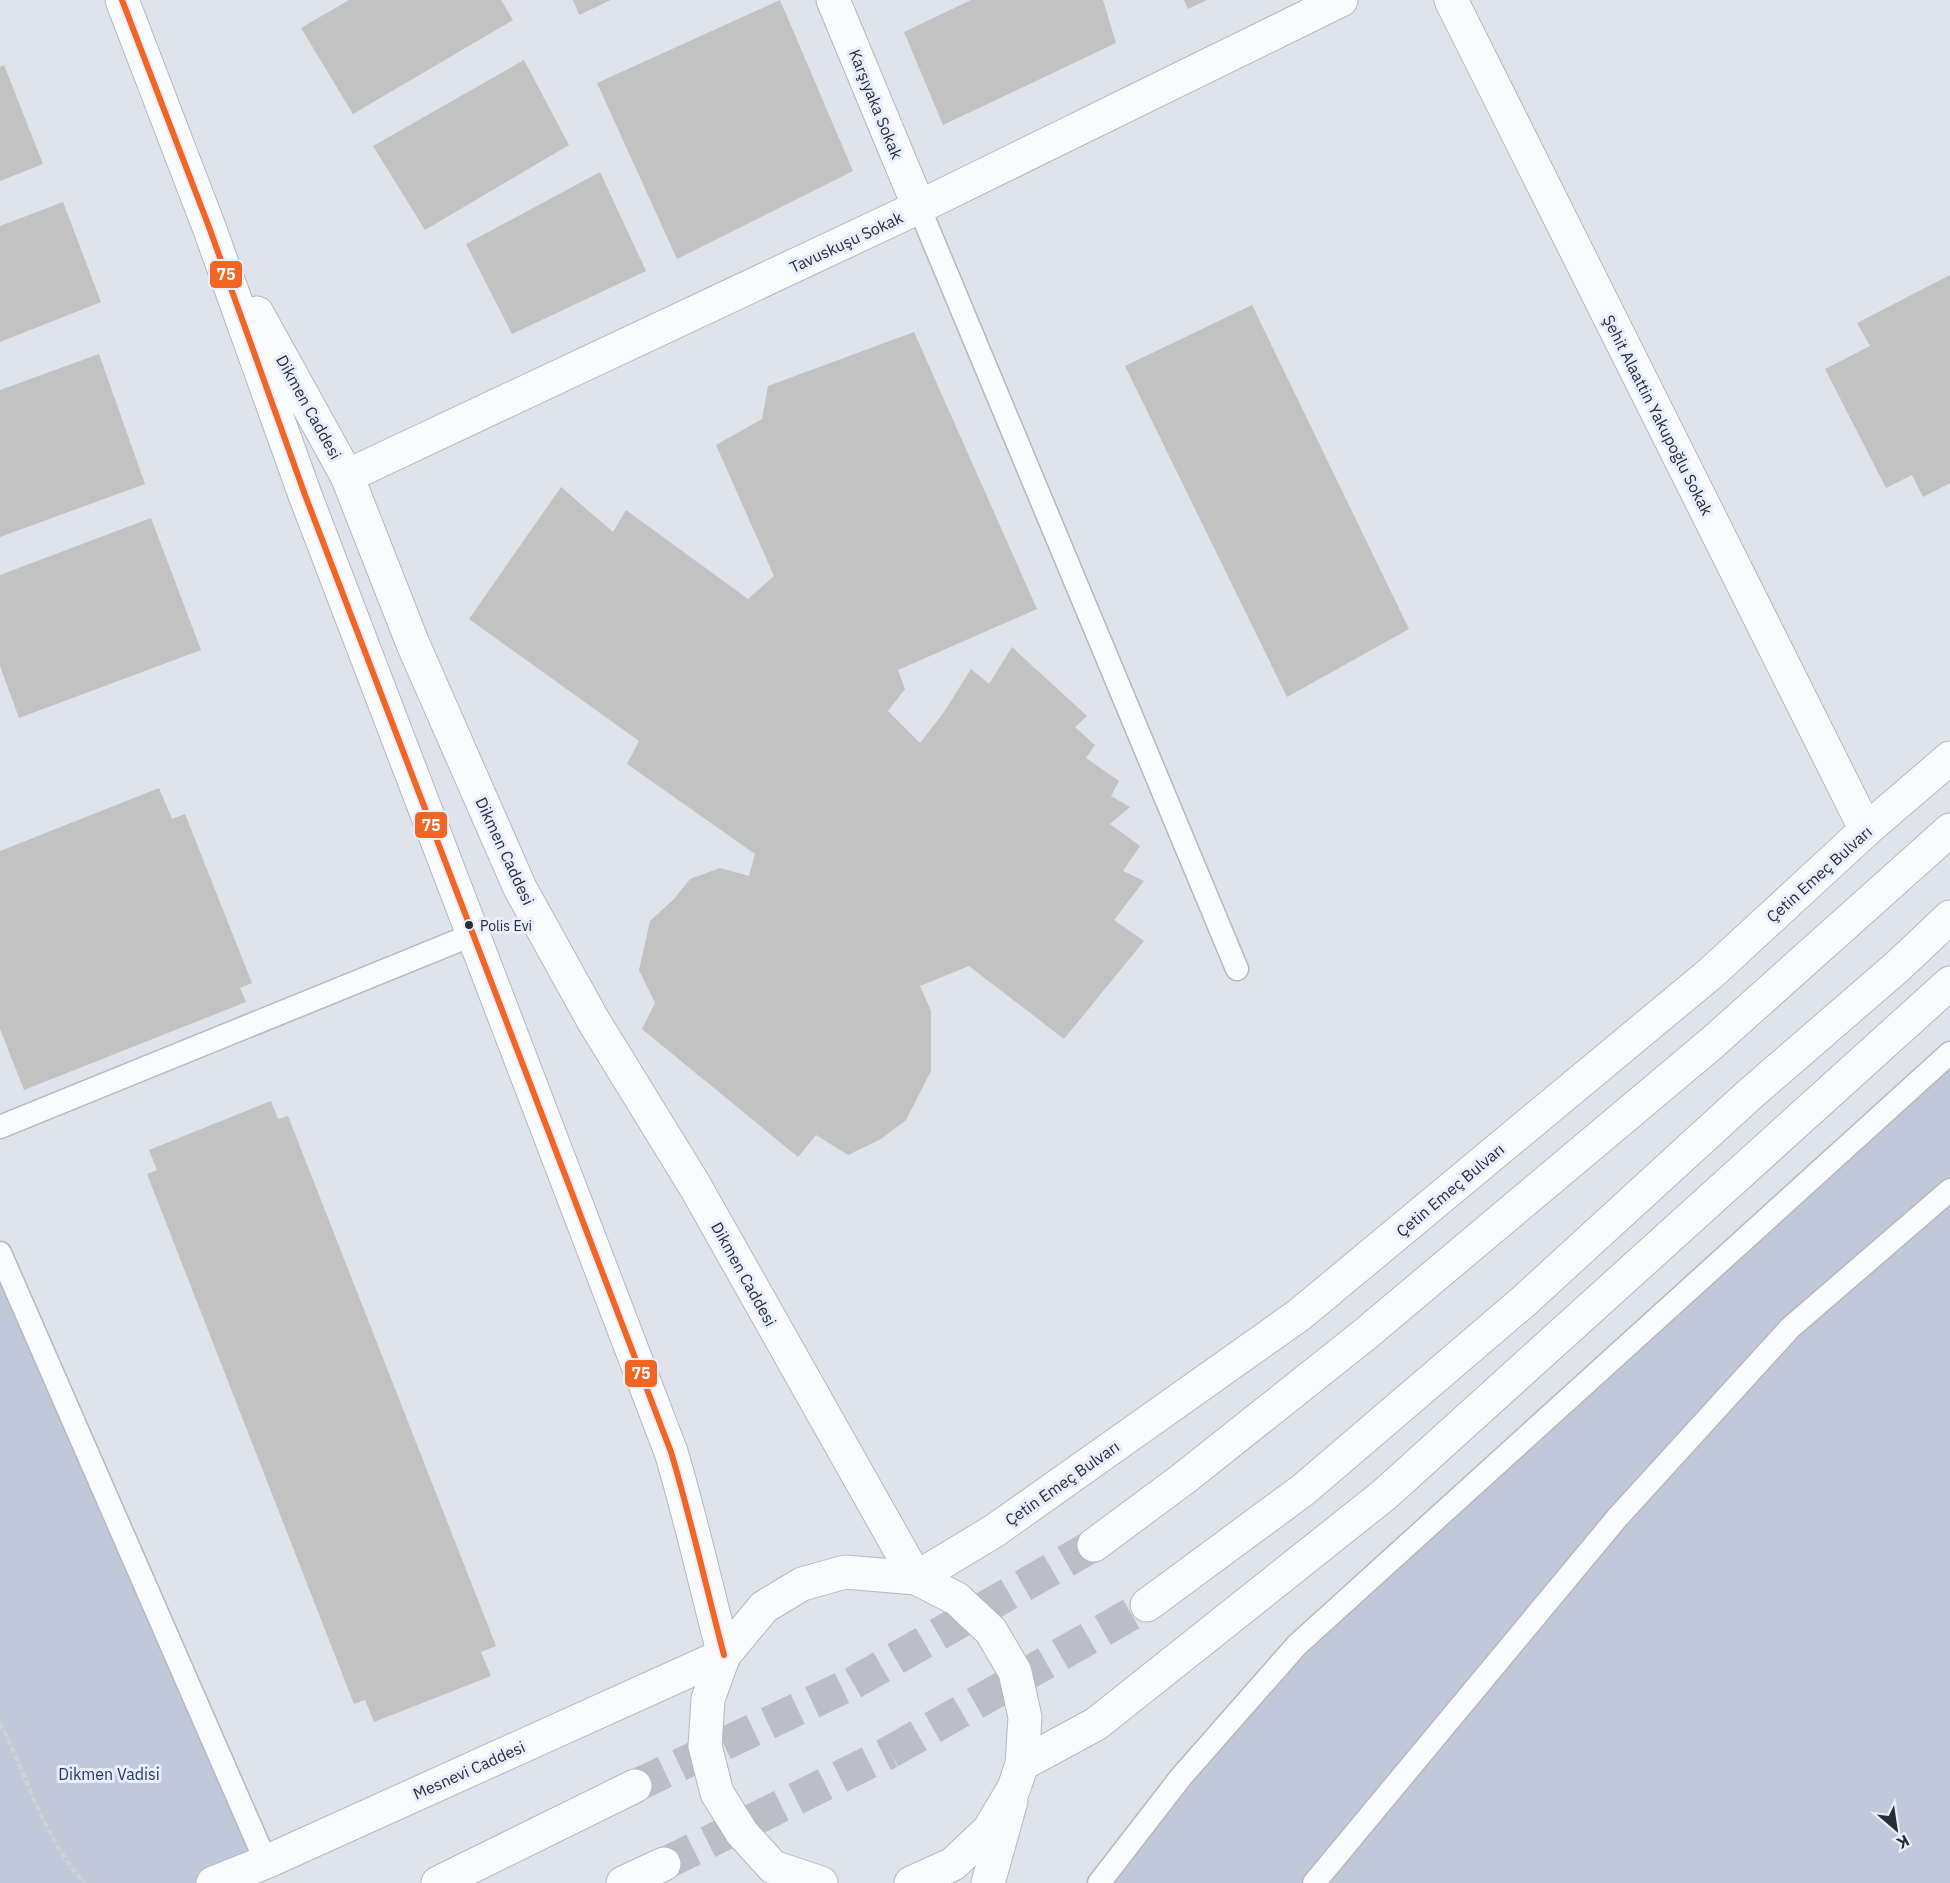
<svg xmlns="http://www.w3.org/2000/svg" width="1950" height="1883" viewBox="0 0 1950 1883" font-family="'IBM Plex Sans',sans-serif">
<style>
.green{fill:#c0c8da}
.building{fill:#c2c2c3}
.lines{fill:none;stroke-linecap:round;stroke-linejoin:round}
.secondary-tunnel{stroke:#bbbec7;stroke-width:33;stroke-dasharray:33 16;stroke-linecap:butt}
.primary-tunnel{stroke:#bbbec7;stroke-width:33;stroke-dasharray:33 16;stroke-linecap:butt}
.lane-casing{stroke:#b5b8bf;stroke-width:25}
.street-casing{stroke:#b5b8bf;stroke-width:35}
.secondary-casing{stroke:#b5b8bf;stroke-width:35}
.primary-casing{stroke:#b5b8bf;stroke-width:35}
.path{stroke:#d0d1d3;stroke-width:4;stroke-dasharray:6 3;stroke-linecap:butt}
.lane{stroke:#fafbfc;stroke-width:22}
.street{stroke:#fafbfc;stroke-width:33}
.secondary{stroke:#fafbfc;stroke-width:33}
.primary{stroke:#fafbfc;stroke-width:33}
.bus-1-casing{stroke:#e7eeff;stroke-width:10}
.bus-1{stroke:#f26522;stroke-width:6}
.bus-dot{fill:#2a2c32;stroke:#e7eeff;stroke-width:2}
.labels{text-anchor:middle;stroke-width:6;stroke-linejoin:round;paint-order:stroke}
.bus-label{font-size:14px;fill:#2a2c32;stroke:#e7eeff;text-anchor:start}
.street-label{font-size:16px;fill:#2a2c32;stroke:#e7eeff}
.park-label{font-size:16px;fill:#283664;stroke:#e7eeff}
.line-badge{stroke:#e7eeff;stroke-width:2}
.badge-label{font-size:16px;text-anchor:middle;font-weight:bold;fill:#fff}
</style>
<rect width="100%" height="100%" fill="#dfe3ec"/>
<path class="green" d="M 1950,1053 L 1950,1883 L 1099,1883 L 1297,1645 Z
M 0,1253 L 266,1862 L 213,1883 L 0,1883 Z"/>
<path class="building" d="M 349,0 L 501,0 L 513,20 L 353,114 L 301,28 Z
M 573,0 L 611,0 L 579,15 Z
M 780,0 L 853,171 L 677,259 L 597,83 Z
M 971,0 L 1103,0 L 1116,43 L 943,125 L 904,32 Z
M 1184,0 L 1207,0 L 1188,9 Z
M 524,60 L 569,145 L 425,230 L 373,146 Z
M 4,65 L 43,164 L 0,181 L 0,67 Z
M 600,172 L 646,271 L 512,334 L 466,244 Z
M 63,202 L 101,302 L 0,342 L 0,226 Z
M 1950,275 L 1950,483 L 1923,497 L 1912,475 L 1886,488 L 1825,369 L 1870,346 L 1857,323 Z
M 1252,305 L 1409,629 L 1287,697 L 1125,366 Z
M 914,332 L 1037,609 L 898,670 L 905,689 L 888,711 L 920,743 L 944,712 L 971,669 L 989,684 L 1012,647 L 1087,716 L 1075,727 L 1095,745 L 1086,758 L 1119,781 L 1111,796 L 1130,807 L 1110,824 L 1140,846 L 1123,871 L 1144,881 L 1114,920 L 1144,941 L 1064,1039 L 969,966 L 920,986 L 931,1011 L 931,1071 L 906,1120 L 881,1139 L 848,1155 L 816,1135 L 798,1157 L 642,1029 L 655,1003 L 639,970 L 650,921 L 674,899 L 690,879 L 720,868 L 749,876 L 755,854 L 627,764 L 639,741 L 469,619 L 561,487 L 613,532 L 626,510 L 748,599 L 774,576 L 716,445 L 762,419 L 768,386 Z
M 99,354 L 145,484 L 0,537 L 0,390 Z
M 151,518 L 201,650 L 19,718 L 0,666 L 0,575 Z
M 159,788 L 172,819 L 185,814 L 252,983 L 240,988 L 246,1002 L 24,1090 L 0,1029 L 0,851 Z
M 271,1101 L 278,1119 L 288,1116 L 496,1646 L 481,1652 L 491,1676 L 374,1722 L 365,1700 L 354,1704 L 147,1174 L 157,1170 L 149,1150 Z"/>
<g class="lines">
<path class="secondary-tunnel" d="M 635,1786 L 853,1683
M 664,1864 L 890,1752"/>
<path class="primary-tunnel" d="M 853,1683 L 1094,1545
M 890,1752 L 1147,1605"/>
<g class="lane-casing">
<path id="lane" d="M 919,207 L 1237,969
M 0,1127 L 472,935
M 0,1253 L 266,1862
M 1099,1883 L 1181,1777 L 1297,1645 L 1950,1053
M 1314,1883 L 1617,1518 L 1790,1328 L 1950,1190"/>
</g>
<g class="street-casing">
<path id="street" d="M 833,0 L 919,207
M 1451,0 L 1866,830
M 347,476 L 919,207 L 1341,0"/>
</g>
<g class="secondary-casing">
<path id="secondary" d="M 213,1883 L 266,1862 L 724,1655
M 438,1883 L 635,1786
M 623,1883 L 664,1864
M 988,1883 L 1011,1801"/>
</g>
<g class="primary-casing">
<path id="primary" d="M 122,0 L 209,227 L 305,495 L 671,1452 C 691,1519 706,1587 724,1655
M 257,313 L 347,476 L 413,644 L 520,888 L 593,1020 L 695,1186 L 916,1578
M 1094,1545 L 1183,1479 L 1363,1336 L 1712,1043 L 1950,830
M 916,1578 L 994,1531 L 1299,1315 L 1711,973 L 1866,830 L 1950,758
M 1147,1605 L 1303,1490 L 1524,1301 L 1749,1095 L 1897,967 L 1950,917
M 1022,1764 L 1096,1724 L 1384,1495 L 1950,983
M 821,1883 L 773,1867 L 742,1833 L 717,1793 L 705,1746 L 708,1699 L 724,1655 L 764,1607 L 802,1584 L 845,1572 L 916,1578 L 957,1599 L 991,1631 L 1015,1672 L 1025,1717 L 1022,1764 L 1014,1788 L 989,1830 L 953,1864 L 911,1883"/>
</g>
<path class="path" d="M 0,1723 C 28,1777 42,1837 85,1883"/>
<use href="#lane" class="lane"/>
<use href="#street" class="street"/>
<use href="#secondary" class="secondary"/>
<use href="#primary" class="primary"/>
<g class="bus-1-casing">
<path id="bus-1" d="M 122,0 L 209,227 L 305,495 L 671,1452 C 691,1519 706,1587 724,1655"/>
</g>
<use href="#bus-1" class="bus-1"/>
</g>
<circle class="bus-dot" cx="469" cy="925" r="5"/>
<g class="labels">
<g class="bus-label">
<text x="480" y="931">Polis Evi</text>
</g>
<g class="street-label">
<text transform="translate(876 104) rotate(68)" y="6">Karşıyaka Sokak</text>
<text transform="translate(846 242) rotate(-25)" y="6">Tavuskuşu Sokak</text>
<text transform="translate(309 407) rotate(61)" y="6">Dikmen Caddesi</text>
<text transform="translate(1658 415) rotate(63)" y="6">Şehit Alaattin Yakupoğlu Sokak</text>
<text transform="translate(505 851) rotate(65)" y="6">Dikmen Caddesi</text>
<text transform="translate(1819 874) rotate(-42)" y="6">Çetin Emeç Bulvarı</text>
<text transform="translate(1450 1190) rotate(-40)" y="6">Çetin Emeç Bulvarı</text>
<text transform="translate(744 1274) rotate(61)" y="6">Dikmen Caddesi</text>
<text transform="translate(1062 1483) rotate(-35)" y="6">Çetin Emeç Bulvarı</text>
<text transform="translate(469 1770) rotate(-24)" y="6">Mesnevi Caddesi</text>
</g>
<g class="park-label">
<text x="109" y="1780">Dikmen Vadisi</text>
</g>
</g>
<g class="line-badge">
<rect x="209" y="260" width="34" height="29" rx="6" fill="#f26522"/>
<rect x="414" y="811" width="34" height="28" rx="6" fill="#f26522"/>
<rect x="624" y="1359" width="34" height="29" rx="6" fill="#f26522"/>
</g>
<g class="badge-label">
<text x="226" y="280">75</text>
<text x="431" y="831">75</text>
<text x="641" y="1379">75</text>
</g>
<g transform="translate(1896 1829) rotate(151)" stroke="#e7eeff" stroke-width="4.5" paint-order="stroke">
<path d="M0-4.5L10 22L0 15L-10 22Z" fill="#2a2c32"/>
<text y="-9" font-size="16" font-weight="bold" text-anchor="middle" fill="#2a2c32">K</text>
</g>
</svg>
